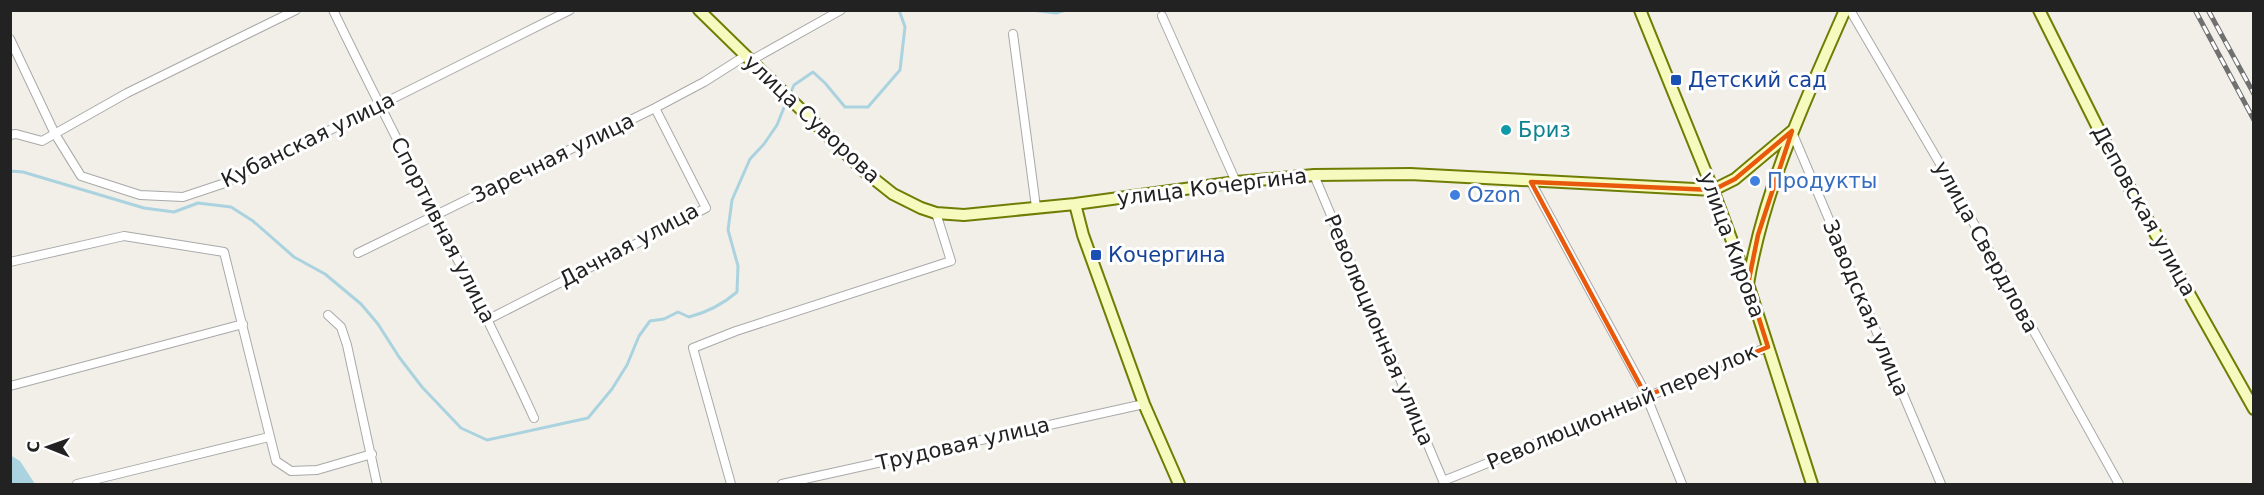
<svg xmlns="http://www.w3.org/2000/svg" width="2264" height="495" viewBox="0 0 2264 495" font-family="'DejaVu Sans',sans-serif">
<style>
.water{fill:#aad3df}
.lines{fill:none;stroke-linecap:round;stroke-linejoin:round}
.stream{stroke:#aad3df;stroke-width:3}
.street-casing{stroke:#a9a9a9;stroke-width:10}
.secondary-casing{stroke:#707d05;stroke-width:14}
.street{stroke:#fff;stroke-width:8}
.secondary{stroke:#f7fabf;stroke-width:10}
.rail-casing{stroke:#707070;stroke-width:5}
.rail{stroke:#fff;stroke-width:3;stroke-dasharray:9;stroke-linecap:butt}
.marked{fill:none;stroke:#e8590c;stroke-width:4.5;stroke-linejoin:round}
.transit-dot{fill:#1a4fb4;stroke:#fff;stroke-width:2}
.culture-dot{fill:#0f9aa8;stroke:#fff;stroke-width:2}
.shop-dot{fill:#3f7fe0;stroke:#fff;stroke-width:2}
.labels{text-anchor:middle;stroke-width:6;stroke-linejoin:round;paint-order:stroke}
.transit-label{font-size:21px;fill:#164399;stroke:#fff;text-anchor:start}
.street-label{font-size:21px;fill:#222;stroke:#fff}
.culture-label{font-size:21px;fill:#0d838f;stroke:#fff;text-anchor:start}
.shop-label{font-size:21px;fill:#366cbe;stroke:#fff;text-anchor:start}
</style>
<rect width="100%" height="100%" fill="#f2efe9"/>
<path class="water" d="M 10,455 L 20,461 L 35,484 L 11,484 Z"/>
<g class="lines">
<path class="stream" d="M 1031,10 L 1056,13 L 1066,10
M 790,94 L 794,85 L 813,72 L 825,83 L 845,107 L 868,107 L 900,70 L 905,27 L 899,10
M 10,171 L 23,172 L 144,208 L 174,212 L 198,203 L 231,207 L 253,221 L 294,257 L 325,274 L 361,304 L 378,324 L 399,357 L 422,387 L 461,428 L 487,440 L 588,418 L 612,389 L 627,365 L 639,336 L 650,321 L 664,319 L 678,312 L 689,317 C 708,312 722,305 737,292 L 738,266 L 728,230 L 732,200 L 750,159 L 764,144 L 777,125 L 787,100"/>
<g class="street-casing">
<path id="street" d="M 333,10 C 399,147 471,280 534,418
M 1850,10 L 1953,186 L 2119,484
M 1162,16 L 1236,182
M 1013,34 L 1036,207
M 10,39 L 55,134 L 81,176 L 140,195 L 183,197 L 222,184 L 570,10
M 750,61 L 841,10
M 1792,132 L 1941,484
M 10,135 L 16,134 L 42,141 L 127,93 L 296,10
M 1314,175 L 1444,483
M 1531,182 L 1643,388 L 1682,484
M 358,253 L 655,108 L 704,82 L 745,56
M 10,262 L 124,236 L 224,252 L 276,461 L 291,471 L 317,470 L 372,454
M 328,315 L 341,327 L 347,345 L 377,484
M 489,319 L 706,208 L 655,108
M 10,386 L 243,324
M 1443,481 C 1552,438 1659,391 1768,347
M 77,484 L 269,437
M 731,484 L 693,348 L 736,331 L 951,261 L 936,213
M 782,484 L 1144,404"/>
</g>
<g class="secondary-casing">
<path id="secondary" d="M 699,10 L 864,171 L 893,194 L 921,208 L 936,213 L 964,215 L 1075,204 L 1236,182 L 1314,175 L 1410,174 L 1713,190 L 1735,179 L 1792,131
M 1640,10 L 1713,190 L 1748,284 L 1812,484
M 2039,10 L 2114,160 L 2254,409
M 1075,204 L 1083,235 L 1144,404 L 1179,484
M 1748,284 C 1764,188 1806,99 1845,10"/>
</g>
<use href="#street" class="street"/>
<use href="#secondary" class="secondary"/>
<g class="rail-casing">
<path id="rail" d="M 2195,10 L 2254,120
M 2208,10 L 2254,94"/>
</g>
<use href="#rail" class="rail"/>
</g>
<path class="marked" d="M 1792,131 L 1758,235 L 1748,284 L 1768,347 L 1646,396 L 1531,182 L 1713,190 L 1735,179 Z"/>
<g class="transit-dot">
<rect x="1670" y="74" width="12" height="12" rx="3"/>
<rect x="1090" y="249" width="12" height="12" rx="3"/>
</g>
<circle class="culture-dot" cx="1506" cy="130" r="6"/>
<g class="shop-dot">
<circle cx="1755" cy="181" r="6"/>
<circle cx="1455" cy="195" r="6"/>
</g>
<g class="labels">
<g class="transit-label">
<text x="1688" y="87">Детский сад</text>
<text x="1108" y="262">Кочергина</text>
</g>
<g class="street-label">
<text transform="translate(812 119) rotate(43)" y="7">улица Суворова</text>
<text transform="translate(308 140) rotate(-26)" y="7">Кубанская улица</text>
<text transform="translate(553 158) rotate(-26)" y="7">Заречная улица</text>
<text transform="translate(1212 187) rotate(-7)" y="7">улица Кочергина</text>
<text transform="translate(2144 211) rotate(61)" y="7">Деповская улица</text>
<text transform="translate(443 230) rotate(63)" y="7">Спортивная улица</text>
<text transform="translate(629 245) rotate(-28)" y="7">Дачная улица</text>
<text transform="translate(1732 245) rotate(70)" y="7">улица Кирова</text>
<text transform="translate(1986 247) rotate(61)" y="7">улица Свердлова</text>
<text transform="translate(1866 308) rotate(67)" y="7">Заводская улица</text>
<text transform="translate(1379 330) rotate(67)" y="7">Революционная улица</text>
<text transform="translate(1622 407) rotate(-23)" y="7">Революционный переулок</text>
<text transform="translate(963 444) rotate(-13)" y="7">Трудовая улица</text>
</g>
<g class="culture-label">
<text x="1518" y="137">Бриз</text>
</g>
<g class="shop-label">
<text x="1767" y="188">Продукты</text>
<text x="1467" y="202">Ozon</text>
</g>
</g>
<rect width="2264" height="495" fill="none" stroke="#222222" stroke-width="24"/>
<g transform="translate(48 447) rotate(271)" stroke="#ffffff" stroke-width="4.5" paint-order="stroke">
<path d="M0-4.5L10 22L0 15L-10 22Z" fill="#222222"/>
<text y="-9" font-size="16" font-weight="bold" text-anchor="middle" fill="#222222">С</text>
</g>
</svg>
